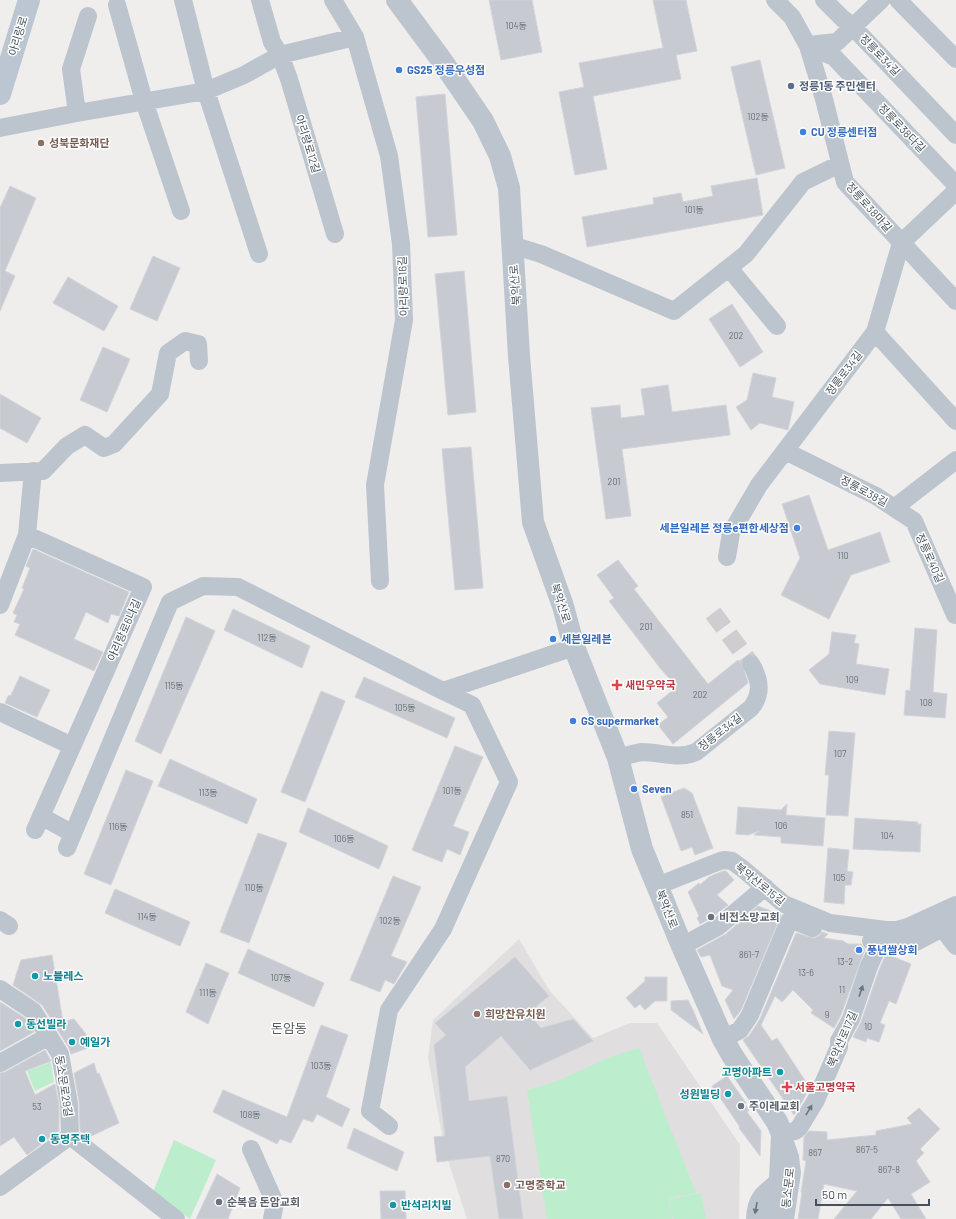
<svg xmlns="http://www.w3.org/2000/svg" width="956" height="1219" viewBox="0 0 956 1219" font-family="Barlow,'Noto Sans KR',sans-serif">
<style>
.education{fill:#e1dee0}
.green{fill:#bceece}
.building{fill:#c7cad0;stroke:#d1d4d9}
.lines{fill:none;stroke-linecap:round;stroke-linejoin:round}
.minor-tunnel{stroke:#ceced0;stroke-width:18;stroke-dasharray:18 9;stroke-linecap:butt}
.minor{stroke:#bcc5cd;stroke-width:18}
.tertiary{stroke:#bcc5cd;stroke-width:22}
.secondary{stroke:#bbc6d2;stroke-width:22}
.oneway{fill:#69747d}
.shop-dot{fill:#3f7fe0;stroke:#fff;stroke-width:1.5}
.service-dot{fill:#5c6f8a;stroke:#fff;stroke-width:1.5}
.education-dot{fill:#8d6e63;stroke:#fff;stroke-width:1.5}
.health-dot{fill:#e0444e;stroke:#fff;stroke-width:1.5}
.worship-dot{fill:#6b7280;stroke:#fff;stroke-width:1.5}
.culture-dot{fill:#0f9aa8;stroke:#fff;stroke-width:1.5}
.labels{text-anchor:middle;stroke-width:3;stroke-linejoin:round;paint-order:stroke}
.number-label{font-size:9px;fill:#666f78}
.street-label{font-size:11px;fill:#46515b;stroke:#fff}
.shop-label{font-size:11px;font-weight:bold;fill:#366cbe;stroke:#fff;text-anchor:start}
.service-label{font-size:11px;font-weight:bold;fill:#4e5e75;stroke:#fff;text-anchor:start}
.education-label{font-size:11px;font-weight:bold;fill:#785e54;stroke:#fff;text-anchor:start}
.health-label{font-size:11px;font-weight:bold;fill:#be3a42;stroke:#fff;text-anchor:start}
.worship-label{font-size:11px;font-weight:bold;fill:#5b616d;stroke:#fff;text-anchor:start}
.culture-label{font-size:11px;font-weight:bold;fill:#0d838f;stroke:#fff;text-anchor:start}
.quarter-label{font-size:13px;fill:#5a5e62;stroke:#fff}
</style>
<rect width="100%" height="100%" fill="#f0eded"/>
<path class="education" d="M 519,939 L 549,990 L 593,1038 L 630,1023 L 657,1023 L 740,1145 L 739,1219 L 467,1219 L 445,1151 L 428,1058 L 433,1020 Z"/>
<path class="green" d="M 639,1048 L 696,1193 L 668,1198 L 672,1219 L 547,1219 L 527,1090 L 557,1081 L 613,1056 Z
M 51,1062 L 54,1082 L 35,1091 L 27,1071 Z
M 174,1140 L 216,1160 L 190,1219 L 153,1192 Z
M 701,1193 L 706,1219 L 673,1219 L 669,1199 Z"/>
<path class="building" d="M 489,0 L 532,0 L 542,52 L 501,60 Z
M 653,0 L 686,0 L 697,51 L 676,55 L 681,79 L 593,96 L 607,169 L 575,175 L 559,92 L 584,87 L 579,63 L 663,48 Z
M 760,60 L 785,168 L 756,175 L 731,67 Z
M 445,94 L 457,235 L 428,237 L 416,97 Z
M 757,178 L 763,215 L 587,247 L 582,217 L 654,204 L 653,198 L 681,193 L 683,202 L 713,196 L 711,186 Z
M 10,186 L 36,198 L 5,271 L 15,276 L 0,311 L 0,208 Z
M 153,256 L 180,268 L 157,321 L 130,309 Z
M 464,271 L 476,412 L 448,415 L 435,274 Z
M 68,277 L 118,306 L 104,331 L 53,303 Z
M 732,304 L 763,352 L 740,367 L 709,319 Z
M 103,347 L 130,359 L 107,412 L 80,400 Z
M 753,373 L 776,378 L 772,397 L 794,402 L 788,430 L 760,423 L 751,430 L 736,407 L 747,400 Z
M 668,385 L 672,412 L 726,405 L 730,435 L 622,449 L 631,516 L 606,519 L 591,408 L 620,405 L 621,418 L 645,415 L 641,389 Z
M 0,394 L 41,418 L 27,443 L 0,428 Z
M 471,447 L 483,588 L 455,590 L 442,449 Z
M 809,495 L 828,550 L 880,532 L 890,562 L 851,575 L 829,619 L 781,595 L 800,558 L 782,504 Z
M 33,549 L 129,592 L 119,616 L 111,614 L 108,623 L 86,612 L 74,639 L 103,652 L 94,671 L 15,635 L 20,624 L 14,622 L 17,615 L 13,613 L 24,589 L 22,588 L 30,568 L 26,566 Z
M 618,560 L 638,586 L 634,589 L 708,684 L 738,660 L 741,663 L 747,679 L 748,683 L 673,744 L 658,725 L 668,717 L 657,703 L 677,687 L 660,668 L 609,601 L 614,598 L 597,575 Z
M 233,609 L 310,646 L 302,668 L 224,630 Z
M 186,617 L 215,631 L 161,754 L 135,741 Z
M 915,628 L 937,630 L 933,692 L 947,694 L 945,718 L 904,715 L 906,690 L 910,691 Z
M 832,632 L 856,635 L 854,643 L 859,644 L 856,664 L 889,669 L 885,695 L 820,684 L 809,670 L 829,654 Z
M 20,676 L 50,690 L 37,717 L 5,703 L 8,696 L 11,695 Z
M 364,677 L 455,718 L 447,738 L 355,697 Z
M 321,691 L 345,701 L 305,802 L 281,792 Z
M 829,731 L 855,733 L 848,816 L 826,815 L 829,775 L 825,775 Z
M 455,746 L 483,757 L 453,826 L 469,832 L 460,855 L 447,849 L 442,862 L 412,850 Z
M 170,759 L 257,799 L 247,824 L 158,786 Z
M 126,770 L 153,781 L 111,885 L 84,874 Z
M 684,788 L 692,793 L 713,848 L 695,855 L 692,847 L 681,851 L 661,797 Z
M 787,804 L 786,815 L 825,818 L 823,846 L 781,843 L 781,837 L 754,835 L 759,831 L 748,835 L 736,834 L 738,807 L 781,810 Z
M 308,808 L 388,846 L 379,869 L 299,832 Z
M 855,818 L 918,822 L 917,824 L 921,824 L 920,852 L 853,849 Z
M 258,833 L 287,843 L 249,943 L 220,932 Z
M 828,848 L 849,850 L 847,871 L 853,872 L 851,885 L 845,885 L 844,904 L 824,902 Z
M 723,871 L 726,871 L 734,880 L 717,895 L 728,905 L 713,917 L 700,924 L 697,918 L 699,916 L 688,892 L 699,883 L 700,885 L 709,877 Z
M 393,876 L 421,887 L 391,956 L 407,962 L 394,984 L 385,980 L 380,992 L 350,980 Z
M 115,889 L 190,922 L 180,946 L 105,913 Z
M 758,906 L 781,915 L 741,1010 L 734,1019 L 725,1000 L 733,990 L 722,986 L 710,955 L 701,957 L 697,950 L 726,934 Z
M 822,932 L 828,934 L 824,938 L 843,941 L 848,944 L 861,944 L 865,949 L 841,1015 L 834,1028 L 811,1013 L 813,1010 L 793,990 L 782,1002 L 775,996 L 761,1025 L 772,1041 L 777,1038 L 810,1088 L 794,1115 L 743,1040 L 749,1036 L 760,1019 L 796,933 L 814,938 L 819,936 Z
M 248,949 L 324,983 L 314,1007 L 238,973 Z
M 886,954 L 911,964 L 896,1004 L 889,1001 L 880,1023 L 885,1025 L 879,1042 L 867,1038 L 866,1042 L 853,1037 L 861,1022 L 879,970 Z
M 52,955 L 63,1022 L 74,1019 L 86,1034 L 90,1047 L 71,1054 L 69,1048 L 42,1005 L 13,985 L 21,960 Z
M 515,957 L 549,996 L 528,1013 L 541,1028 L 573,1019 L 593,1041 L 530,1070 L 501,1036 L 465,1067 L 469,1101 L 507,1096 L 523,1219 L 499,1219 L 490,1156 L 437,1162 L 434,1137 L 445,1136 L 434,1045 L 446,1035 L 435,1023 Z
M 206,963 L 229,973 L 208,1024 L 186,1012 Z
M 645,977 L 667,977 L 667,1001 L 655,1001 L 645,1010 L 640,1004 L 635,1008 L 626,998 L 645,981 Z
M 688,1000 L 693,1010 L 703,1034 L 671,1010 L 671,1001 Z
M 0,1002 L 25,1018 L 34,1032 L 0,1051 Z
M 321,1025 L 348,1035 L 326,1097 L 350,1109 L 342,1127 L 317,1114 L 313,1122 L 303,1119 L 291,1143 L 280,1139 L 277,1144 L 213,1112 L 223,1090 L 287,1117 Z
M 45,1050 L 51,1061 L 25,1071 L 35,1095 L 55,1084 L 59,1105 L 59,1131 L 27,1155 L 14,1137 L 0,1146 L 0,1073 L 5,1072 Z
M 94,1063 L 97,1074 L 99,1073 L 119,1123 L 89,1137 L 80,1131 L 79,1102 L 74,1073 Z
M 727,1076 L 746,1103 L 745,1104 L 749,1110 L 747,1112 L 761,1131 L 760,1156 L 739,1128 L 740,1127 L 712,1086 Z
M 919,1108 L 940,1129 L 920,1149 L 924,1153 L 916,1161 L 930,1182 L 911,1194 L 926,1219 L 901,1219 L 888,1198 L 871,1219 L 834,1219 L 857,1191 L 824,1184 L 818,1219 L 798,1219 L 802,1192 L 801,1192 L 806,1161 L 803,1160 L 804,1137 L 809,1131 L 827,1132 L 827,1140 L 876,1135 L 876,1131 L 912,1124 L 907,1118 Z
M 354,1128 L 404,1152 L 397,1171 L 347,1148 Z
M 217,1174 L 240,1188 L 228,1219 L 196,1219 Z
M 380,1191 L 405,1191 L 406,1219 L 381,1219 Z"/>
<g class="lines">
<path class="minor-tunnel" d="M 713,613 L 751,664"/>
<path class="minor" d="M 183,0 L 206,91 L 259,254
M 260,0 L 272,42 L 280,55 L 289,79 L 335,234
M 333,0 L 355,37 L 389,156 L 401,244 L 404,320 L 375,485 L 380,581
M 775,0 L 792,17 L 808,46 L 824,99 L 845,182 L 956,301
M 824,0 L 842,18 L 853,27 L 956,135
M 898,0 L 956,59
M 117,5 L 144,101 L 181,211
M 808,45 L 837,42 L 881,0
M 808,46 L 834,57 L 956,185
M 77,113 L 71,69 L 88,16
M 0,128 L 77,113 L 206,91 L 244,75 L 280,55 L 355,37
M 512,245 L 541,254 L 674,311 L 746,254 L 803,182 L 840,164
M 729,268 L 777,326
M 875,332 L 956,421
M 785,451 L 876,496 L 914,521 L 955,615 L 956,615
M 0,473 L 43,471 L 67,446 L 85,435 L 104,448 L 114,444 L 160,394 L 168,353 L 185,341 L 198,344 L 199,361
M 894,508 L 956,460
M 27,535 L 143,587 L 35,830
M 727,557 L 731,533 L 759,485 L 875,332 L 901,243 L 956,191
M 0,605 L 27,535 L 33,471
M 0,712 L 72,746
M 618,758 C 626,756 634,753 642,752 C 661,752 678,760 696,752 L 751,708 C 763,693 760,679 751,664
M 41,816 L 73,834
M 67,848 L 170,602 L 203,586 L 238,587 L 443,691 L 574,647
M 657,886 L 720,861 L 724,860 L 732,861 L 743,869 L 784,904 L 830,923 L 886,930 L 897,930 L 908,927 L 956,905
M 0,920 L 9,926
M 942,928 L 956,946
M 871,941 L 880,943 L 910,945 L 956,921
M 682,946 L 719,926 L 765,887
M 0,989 L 33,1011 L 60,1054 L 69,1104 L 70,1136 L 176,1219
M 723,1039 L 740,1030 L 750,1015 L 789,921 L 792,920 L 813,928
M 0,1063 L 49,1036
M 389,1126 L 370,1111 L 389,1010 L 443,929 L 509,782 L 472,705 L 443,691
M 251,1149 L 275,1203 L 272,1219
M 0,1187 L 70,1136
M 755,1219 C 756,1197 764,1193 780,1180
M 785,1219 L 792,1173 L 790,1157 L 782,1134 L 795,1131 L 799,1128 L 816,1100 L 839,1047 L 839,1041 L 851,1019 L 869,966 L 886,930"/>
<path class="tertiary" d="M 397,0 L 440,58 L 483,121 L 500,156 L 509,188 L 519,356 L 533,522 L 563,606 L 574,647 L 618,758 L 642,849 L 682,946 L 723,1039 L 732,1055 L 777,1122 L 782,1134 L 780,1180 L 773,1219"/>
<path class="secondary" d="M 0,94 L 29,0"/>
</g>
<defs><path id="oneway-solid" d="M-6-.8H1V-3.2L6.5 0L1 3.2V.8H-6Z"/></defs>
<g class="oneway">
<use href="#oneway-solid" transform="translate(861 991) rotate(-71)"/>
<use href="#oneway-solid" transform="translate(809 1110) rotate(-59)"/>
<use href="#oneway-solid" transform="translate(756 1208) rotate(100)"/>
</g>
<g class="shop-dot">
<circle cx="399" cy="70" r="4"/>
<circle cx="803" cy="132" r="4"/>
<circle cx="797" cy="528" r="4"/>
<circle cx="553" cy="639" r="4"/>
<circle cx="573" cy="721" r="4"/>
<circle cx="634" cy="789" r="4"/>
<circle cx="859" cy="950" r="4"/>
</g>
<circle class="service-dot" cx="791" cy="86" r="4"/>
<g class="education-dot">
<circle cx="41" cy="143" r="4"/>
<circle cx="477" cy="1014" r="4"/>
<circle cx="507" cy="1185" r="4"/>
</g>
<g class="health-dot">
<path d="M615 679h4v4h4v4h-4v4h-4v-4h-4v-4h4z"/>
<path d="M785 1081h4v4h4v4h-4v4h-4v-4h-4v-4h4z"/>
</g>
<g class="worship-dot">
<circle cx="711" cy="917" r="4"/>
<circle cx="741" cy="1106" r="4"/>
<circle cx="219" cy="1202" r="4"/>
</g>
<g class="culture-dot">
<circle cx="35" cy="976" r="4"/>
<circle cx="18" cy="1024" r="4"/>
<circle cx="72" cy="1042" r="4"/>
<circle cx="780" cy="1072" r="4"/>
<circle cx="728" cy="1094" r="4"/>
<circle cx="42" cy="1139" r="4"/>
<circle cx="393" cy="1205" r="4"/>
</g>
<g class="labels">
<g class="number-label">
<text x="516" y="29">104동</text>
<text x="758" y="120">102동</text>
<text x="694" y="213">101동</text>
<text x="736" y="339">202</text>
<text x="614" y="485">201</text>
<text x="843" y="559">110</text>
<text x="646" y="630">201</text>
<text x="267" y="641">112동</text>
<text x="852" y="683">109</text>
<text x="174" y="689">115동</text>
<text x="700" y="698">202</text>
<text x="926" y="706">108</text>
<text x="405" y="711">105동</text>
<text x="840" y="757">107</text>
<text x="452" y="794">101동</text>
<text x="208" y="796">113동</text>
<text x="687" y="818">851</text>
<text x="781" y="829">106</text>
<text x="118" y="830">116동</text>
<text x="887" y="839">104</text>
<text x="344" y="842">106동</text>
<text x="839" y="881">105</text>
<text x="254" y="891">110동</text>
<text x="147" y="920">114동</text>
<text x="390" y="924">102동</text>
<text x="749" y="958">861-7</text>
<text x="845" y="965">13-2</text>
<text x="806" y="976">13-6</text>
<text x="281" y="981">107동</text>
<text x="842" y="993">11</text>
<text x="208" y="996">111동</text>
<text x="827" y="1018">9</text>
<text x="868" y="1030">10</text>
<text x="321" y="1069">103동</text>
<text x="37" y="1110">53</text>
<text x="250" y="1118">108동</text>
<text x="867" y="1153">867-5</text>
<text x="815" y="1156">867</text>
<text x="503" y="1162">870</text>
<text x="889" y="1173">867-8</text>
</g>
<g class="street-label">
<text transform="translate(18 36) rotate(-73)" y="4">아리랑로</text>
<text transform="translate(880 55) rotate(46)" y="4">정릉로34길</text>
<text transform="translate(902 128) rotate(46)" y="4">정릉로38다길</text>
<text transform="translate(308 144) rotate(73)" y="4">아리랑로12길</text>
<text transform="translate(869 207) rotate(48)" y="4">정릉로38마길</text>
<text transform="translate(515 285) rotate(-94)" y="4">북악산로</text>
<text transform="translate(403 286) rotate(-92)" y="4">아리랑로16길</text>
<text transform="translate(844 373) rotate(-53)" y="4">정릉로34길</text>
<text transform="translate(864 491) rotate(28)" y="4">정릉로38길</text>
<text transform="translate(930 558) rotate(66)" y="4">정릉로40길</text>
<text transform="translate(561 603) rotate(72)" y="4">북악산로</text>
<text transform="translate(124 630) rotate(-66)" y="4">아리랑로6나길</text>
<text transform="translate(720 732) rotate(-38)" y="4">정릉로34길</text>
<text transform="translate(760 884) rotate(39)" y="4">북악산로15길</text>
<text transform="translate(667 909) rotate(68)" y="4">북악산로</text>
<text transform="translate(842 1039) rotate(-67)" y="4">북악산로17길</text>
<text transform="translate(64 1086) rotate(81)" y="4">동소문로29길</text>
<text transform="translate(788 1188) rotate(-84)" y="4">동소문로</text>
</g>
<g class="shop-label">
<text x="407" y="74">GS25 정릉우성점</text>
<text x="811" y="136">CU 정릉센터점</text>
<text x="789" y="532" text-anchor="end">세븐일레븐 정릉e편한세상점</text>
<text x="561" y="643">세븐일레븐</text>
<text x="581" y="725">GS supermarket</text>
<text x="642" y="793">Seven</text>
<text x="867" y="954">풍년쌀상회</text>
</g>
<g class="service-label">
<text x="799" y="90">정릉1동 주민센터</text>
</g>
<g class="education-label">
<text x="49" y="147">성북문화재단</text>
<text x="485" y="1018">희망찬유치원</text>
<text x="515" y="1189">고명중학교</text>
</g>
<g class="health-label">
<text x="625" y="689">새민우약국</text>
<text x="795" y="1091">서울고명약국</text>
</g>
<g class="worship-label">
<text x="719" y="921">비전소망교회</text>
<text x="749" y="1110">주이레교회</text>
<text x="227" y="1206">순복음 돈암교회</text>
</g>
<g class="culture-label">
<text x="43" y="980">노블레스</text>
<text x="26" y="1028">동선빌라</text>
<text x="80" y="1046">예일가</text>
<text x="772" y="1076" text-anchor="end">고명아파트</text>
<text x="720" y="1098" text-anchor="end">성원빌딩</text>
<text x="50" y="1143">동명주택</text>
<text x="401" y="1209">반석리치빌</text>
</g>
<g class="quarter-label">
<text x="289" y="1033">돈암동</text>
</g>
</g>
<path d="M816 1199v6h113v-6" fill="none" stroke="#46515b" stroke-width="2"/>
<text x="822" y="1199" font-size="12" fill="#46515b" stroke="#ffffff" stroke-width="3" paint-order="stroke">50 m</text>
</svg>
